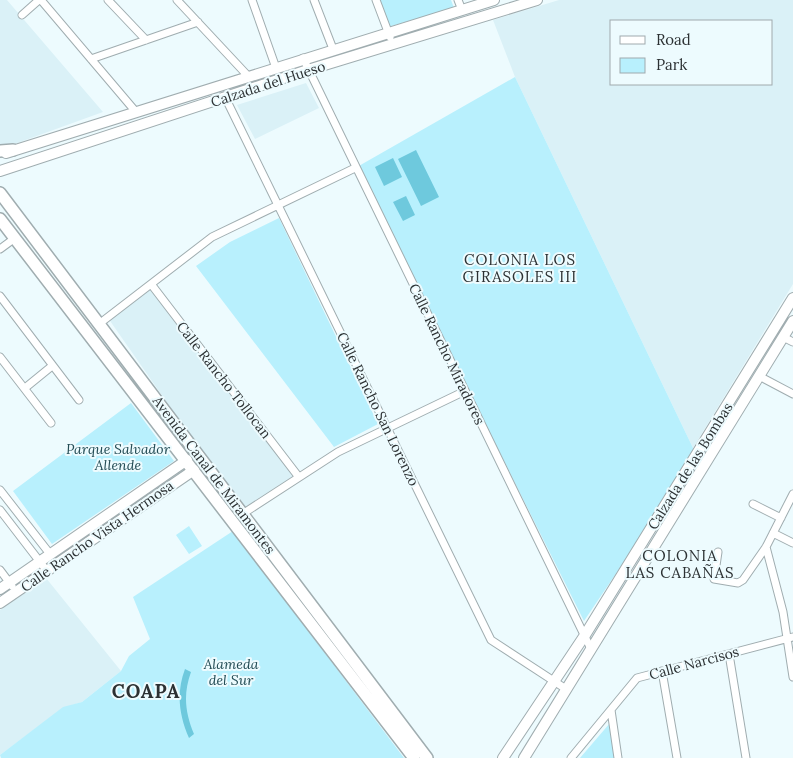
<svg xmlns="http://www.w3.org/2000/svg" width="793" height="758" viewBox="0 0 793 758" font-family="Lora,serif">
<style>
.built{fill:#daf1f7;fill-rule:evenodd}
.green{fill:#b8f0fd}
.water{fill:#6ec9dd}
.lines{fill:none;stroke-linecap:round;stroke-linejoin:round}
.street-casing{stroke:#a0adb0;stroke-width:9}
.secondary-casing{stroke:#a0adb0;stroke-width:12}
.primary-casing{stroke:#a0adb0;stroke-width:14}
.street{stroke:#fff;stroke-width:7}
.secondary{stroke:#fff;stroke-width:10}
.primary{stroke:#fff;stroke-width:11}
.labels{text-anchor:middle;stroke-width:4;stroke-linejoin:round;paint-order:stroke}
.street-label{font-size:14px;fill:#2c3133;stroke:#edfbfe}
.park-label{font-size:14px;font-style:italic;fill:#234c55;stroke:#edfbfe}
.neighbourhood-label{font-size:15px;letter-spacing:1px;fill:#2c3133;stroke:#edfbfe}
.district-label{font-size:19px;font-weight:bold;letter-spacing:1px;fill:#2c3133;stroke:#edfbfe}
</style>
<rect width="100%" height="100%" fill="#edfbfe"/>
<path class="built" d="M 0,0 L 7,0 L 103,112 L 9,146 L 0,146 Z
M 559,0 L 793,0 L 793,284 L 693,448 L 515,77 L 493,20 ZM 612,21 L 772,21 L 772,84 L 612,84 Z
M 306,83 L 319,108 L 255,139 L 237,105 Z
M 154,283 L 297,477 L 244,513 L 108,318 Z
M 46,578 L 121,671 L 82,702 L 63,708 L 0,755 L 0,610 Z"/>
<path class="green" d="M 377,0 L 451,0 L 454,8 L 388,27 Z
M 515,77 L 693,448 L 698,452 L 584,621 L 357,167 Z
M 279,218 L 378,424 L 334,447 L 196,266 L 230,242 Z
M 131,403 L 174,461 L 52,544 L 13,491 Z
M 189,526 L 202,546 L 189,554 L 176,535 Z
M 233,531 L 404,758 L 1,758 L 0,755 L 63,707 L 82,702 L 121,671 L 129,656 L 150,639 L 133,597 Z
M 610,723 L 615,758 L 580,758 Z"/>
<path class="water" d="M 416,150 L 439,197 L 421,206 L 398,159 Z
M 393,158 L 402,177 L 384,186 L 375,167 Z
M 406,196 L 415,215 L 403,221 L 393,202 Z
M 185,669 L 191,672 C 183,694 185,712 194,734 L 189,738 C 179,715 176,693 185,669 Z"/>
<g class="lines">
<g class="street-casing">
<path id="street" d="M 41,0 L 136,112
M 108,0 L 146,40
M 177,0 L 248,76
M 252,0 L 276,68
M 314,0 L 333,49
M 376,0 L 390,37
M 458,0 L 462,10
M 22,15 L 39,0
M 303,58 L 591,649
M 91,59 L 198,22
M 225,97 L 491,640 L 566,689
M 0,249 L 15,238
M 151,284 L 298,476
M 0,296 L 79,400
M 99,324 L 212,237 L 355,168
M 783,337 L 793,342
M 0,357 L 51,423
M 759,376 L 793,394
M 25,388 L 52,366
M 0,490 L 50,554
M 753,504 L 781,518
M 0,510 L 47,571
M 244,513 L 338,452 L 465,391
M 773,533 L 793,543
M 766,547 L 783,612 L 793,677
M 718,552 L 714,579 L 738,583 L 743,580 L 766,547 L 793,494
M 0,570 L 12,586
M 729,654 L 746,758
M 662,671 L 677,758
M 611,710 L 618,758
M 571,758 L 637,678 L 793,637"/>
</g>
<g class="secondary-casing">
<path id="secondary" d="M 6,153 L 494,0
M 0,171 L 308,70 L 537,0
M 0,589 L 187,460
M 0,603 L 194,470
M 503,758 L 585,635 L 793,298
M 524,758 L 793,321"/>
</g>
<g class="primary-casing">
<path id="primary" d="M 0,151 L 13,150
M 0,193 L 427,758
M 0,219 L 414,758"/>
</g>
<use href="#street" class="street"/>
<use href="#secondary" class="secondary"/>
<use href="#primary" class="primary"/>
</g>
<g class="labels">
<g class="street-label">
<text transform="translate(268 84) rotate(-18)" y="5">Calzada del Hueso</text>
<text transform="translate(447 354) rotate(64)" y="5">Calle Rancho Miradores</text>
<text transform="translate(224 380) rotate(52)" y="5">Calle Rancho Tollocan</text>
<text transform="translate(378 409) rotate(64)" y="5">Calle Rancho San Lorenzo</text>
<text transform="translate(690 466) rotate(-58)" y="5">Calzada de las Bombas</text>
<text transform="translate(214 475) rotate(53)" y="5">Avenida Canal de Miramontes</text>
<text transform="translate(97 536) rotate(-35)" y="5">Calle Rancho Vista Hermosa</text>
<text transform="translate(694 663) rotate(-15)" y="5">Calle Narcisos</text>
</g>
<g class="park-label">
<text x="118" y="454">Parque Salvador<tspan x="118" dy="16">Allende</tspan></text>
<text x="231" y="669">Alameda<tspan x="231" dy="16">del Sur</tspan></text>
</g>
<g class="neighbourhood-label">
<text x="520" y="265">COLONIA LOS<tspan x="520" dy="17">GIRASOLES III</tspan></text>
<text x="680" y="561">COLONIA<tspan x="680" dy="17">LAS CABAÑAS</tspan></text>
</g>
<g class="district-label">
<text x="146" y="698">COAPA</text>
</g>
</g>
<rect x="610" y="20" width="162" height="65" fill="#edfbfe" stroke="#a0aaad"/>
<rect x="620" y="36" width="25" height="8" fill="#ffffff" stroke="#a0aaad"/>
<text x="656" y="45" font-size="15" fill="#2c3133">Road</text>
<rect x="620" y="58" width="25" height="15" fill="#b8f0fd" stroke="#a0aaad"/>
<text x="656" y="70" font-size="15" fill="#2c3133">Park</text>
</svg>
